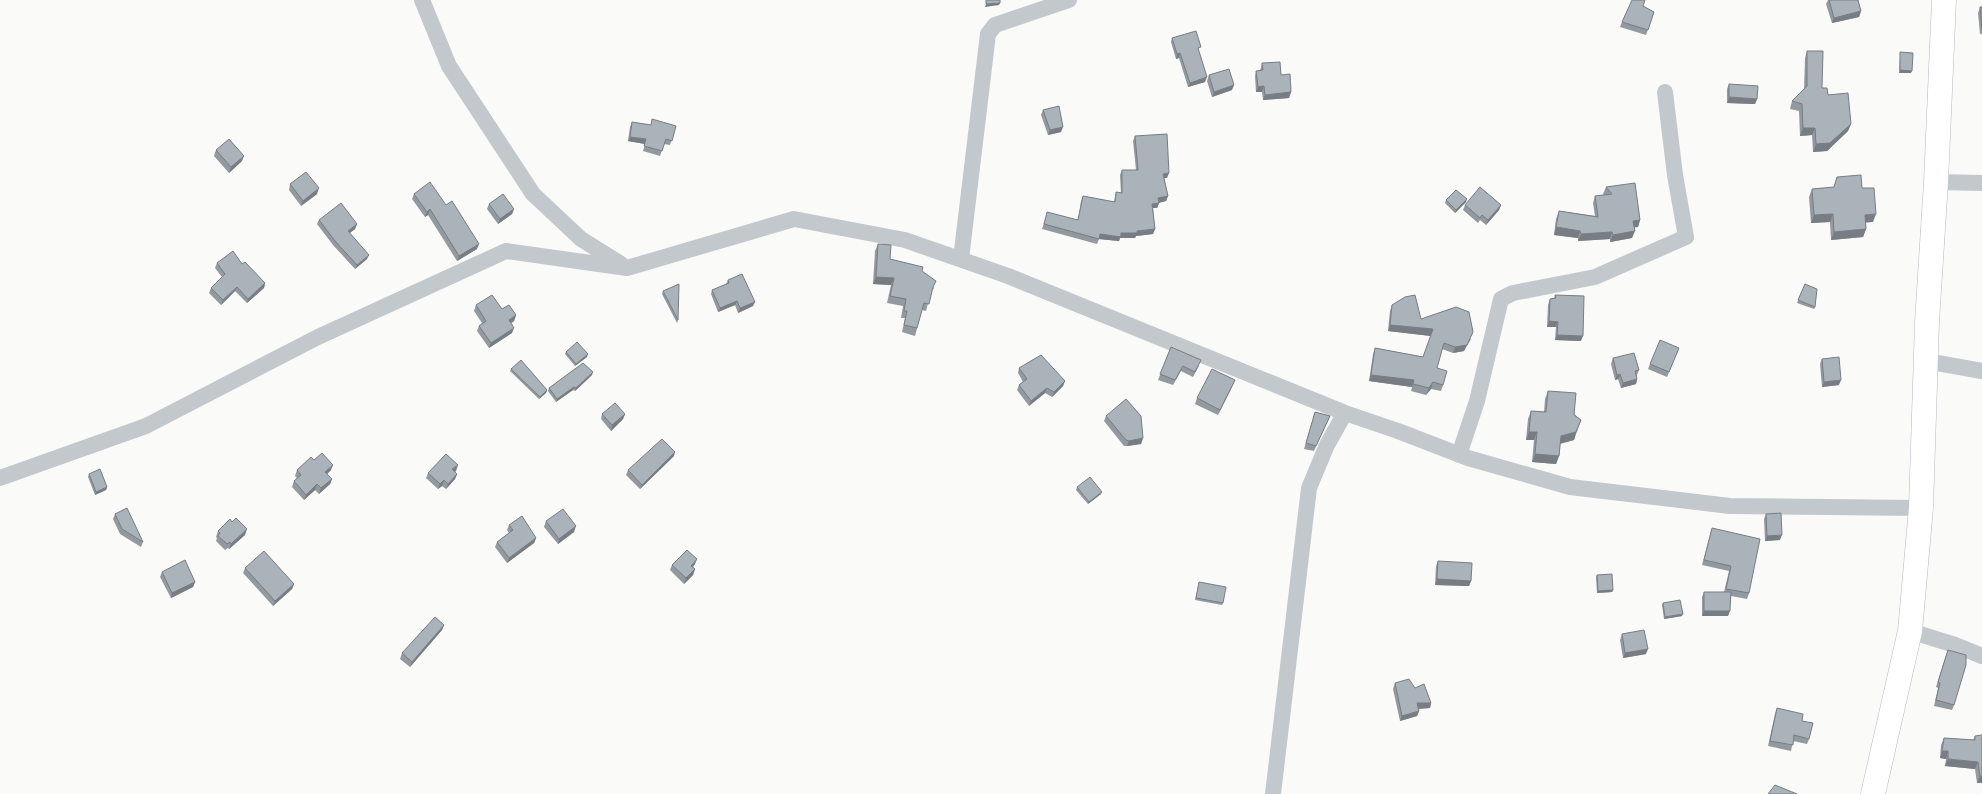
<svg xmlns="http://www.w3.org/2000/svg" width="1982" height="794" viewBox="0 0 1982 794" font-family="'Noto Sans',sans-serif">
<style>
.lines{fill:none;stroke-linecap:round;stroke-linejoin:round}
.secondary-casing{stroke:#b3babf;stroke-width:25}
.street{stroke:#c3c8cc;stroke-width:16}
.secondary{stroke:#fff;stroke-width:24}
.wall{fill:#929a9f}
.shaded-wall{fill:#777d82}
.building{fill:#aab3b9;stroke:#777d82}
</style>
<rect width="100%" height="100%" fill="#fafaf8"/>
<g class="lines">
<g class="secondary-casing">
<path id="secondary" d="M 1873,794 L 1910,631 L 1921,508 L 1927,322 L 1936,182 L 1944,0"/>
</g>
<path class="street" d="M 422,0 L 449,66 L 533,194 L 581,239 L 621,264
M 1936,182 L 1982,183
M 961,259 L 988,34 L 995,25 L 1069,0
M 1926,361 L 1982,371
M 1459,455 L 1477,401 L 1501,299 L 1513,293 L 1595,277 L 1686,237 L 1675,175 L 1665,92
M 0,478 L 146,426 L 318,337 L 506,251 L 627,268 L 794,219 L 905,240 L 1008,276 L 1345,413 L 1398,431 L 1468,458 L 1570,487 L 1730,506 L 1921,508
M 1910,631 L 1955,645 L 1982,656
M 1273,794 L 1309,488 L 1327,445 L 1345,413"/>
<use href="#secondary" class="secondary"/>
</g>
<path class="wall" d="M 1828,0 L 1858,0 L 1861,11 L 1859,17 L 1832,23 L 1826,4 Z
M 1643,6 L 1654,12 L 1646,35 L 1620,27 L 1622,22 Z
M 1980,7 L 1982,7 L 1982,34 L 1980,34 L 1978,13 Z
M 1172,38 L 1199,52 L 1205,82 L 1188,87 L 1179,58 L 1176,59 L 1171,42 Z
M 1807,51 L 1822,88 L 1851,124 L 1848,131 L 1827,151 L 1813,152 L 1812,135 L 1800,136 L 1799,111 L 1790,109 L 1792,101 L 1804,89 L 1805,58 Z
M 1900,52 L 1911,73 L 1899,73 L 1900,55 Z
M 1262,63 L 1281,75 L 1291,92 L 1289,98 L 1263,100 L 1262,92 L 1256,92 L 1255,76 L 1256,71 L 1260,71 Z
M 1209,75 L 1232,90 L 1212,97 L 1207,81 Z
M 1729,84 L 1757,99 L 1755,104 L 1727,103 L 1727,89 Z
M 1043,110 L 1061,132 L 1048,135 L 1041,115 Z
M 632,122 L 650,125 L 676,126 L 670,145 L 664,144 L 660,156 L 643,151 L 645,144 L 628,141 L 630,127 Z
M 1135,136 L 1167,178 L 1164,178 L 1168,196 L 1166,201 L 1159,203 L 1157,208 L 1153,208 L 1155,229 L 1153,234 L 1136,236 L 1135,238 L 1120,238 L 1119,241 L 1099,239 L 1097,244 L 1042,229 L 1046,217 L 1078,220 L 1081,201 L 1083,196 L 1114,202 L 1116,192 L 1121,193 L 1120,175 L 1122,170 L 1136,170 L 1133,141 Z
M 216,150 L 242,161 L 229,173 L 214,156 Z
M 1837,177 L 1862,188 L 1873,222 L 1865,222 L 1866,229 L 1863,237 L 1831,240 L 1830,222 L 1811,223 L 1809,197 L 1812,189 L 1834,187 Z
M 290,184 L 317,194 L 301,206 L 289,190 Z
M 1606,187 L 1640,220 L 1638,227 L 1634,227 L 1632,238 L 1610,242 L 1610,239 L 1578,241 L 1578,238 L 1554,235 L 1556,219 L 1559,211 L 1595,216 L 1593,203 L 1595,196 L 1604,195 L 1603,194 Z
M 414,194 L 477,249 L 457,261 L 428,215 L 425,217 L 412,199 Z
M 1446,200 L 1466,202 L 1455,213 L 1445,203 Z
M 489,204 L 514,209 L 512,214 L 498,224 L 487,209 Z
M 1465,205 L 1501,205 L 1499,210 L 1486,225 L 1480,220 L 1478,223 L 1463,210 Z
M 319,220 L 357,224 L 355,229 L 350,233 L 367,259 L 355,269 L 333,245 L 317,224 Z
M 878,244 L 890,259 L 922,271 L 934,288 L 931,292 L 926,311 L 922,310 L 915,336 L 902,332 L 905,318 L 901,318 L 903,306 L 887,303 L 891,285 L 873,284 L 875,251 Z
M 217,263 L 242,264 L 265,283 L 264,288 L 247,303 L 235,291 L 221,305 L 209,293 L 211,288 L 222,277 L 215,268 Z
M 728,280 L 753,306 L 738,313 L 735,305 L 718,312 L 711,294 L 712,290 L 726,284 Z
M 1805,284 L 1815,307 L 1814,309 L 1797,303 Z
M 663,291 L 678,320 L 677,323 L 662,294 Z
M 1555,295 L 1581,341 L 1555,340 L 1556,327 L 1547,327 L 1548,305 L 1550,299 L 1554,298 Z
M 476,305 L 502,309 L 516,315 L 514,321 L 510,323 L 512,333 L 489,348 L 477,331 L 479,326 L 482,323 L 474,311 Z
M 1392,305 L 1421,319 L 1471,339 L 1464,351 L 1453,353 L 1442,349 L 1437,368 L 1443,385 L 1441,391 L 1431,389 L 1426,395 L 1411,391 L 1412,387 L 1369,381 L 1373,354 L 1375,348 L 1423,357 L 1431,336 L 1388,331 L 1390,311 Z
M 1171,347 L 1199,366 L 1193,377 L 1181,371 L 1173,385 L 1158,380 Z
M 1679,348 L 1667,377 L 1648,369 L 1650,364 Z
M 566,352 L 587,357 L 575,366 L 565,354 Z
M 1613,358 L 1639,370 L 1637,375 L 1637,379 L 1636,384 L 1621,388 L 1618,379 L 1615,380 L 1611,364 Z
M 1822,359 L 1839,385 L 1822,387 L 1820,364 Z
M 1019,368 L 1065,381 L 1063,386 L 1052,397 L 1045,393 L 1029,406 L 1017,390 L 1019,385 L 1023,382 L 1018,373 Z
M 511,369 L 547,390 L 546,393 L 539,399 L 510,371 Z
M 592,375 L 575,391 L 573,390 L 556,402 L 548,391 L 549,388 Z
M 1235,380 L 1218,415 L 1195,404 L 1197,398 Z
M 1548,391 L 1581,420 L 1574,440 L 1560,444 L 1559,456 L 1556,464 L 1532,462 L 1534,440 L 1526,440 L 1528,419 L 1531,411 L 1544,412 L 1545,399 Z
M 1315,412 L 1330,416 L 1314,451 L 1304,449 Z
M 602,414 L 625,414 L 623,419 L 611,431 L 601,419 Z
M 1106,416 L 1143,438 L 1141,444 L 1127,446 L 1124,446 L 1104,421 Z
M 674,456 L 640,489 L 626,475 L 628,470 Z
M 314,460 L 331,470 L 327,474 L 332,479 L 330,484 L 319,494 L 315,490 L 304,500 L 292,487 L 294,481 L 297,478 L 295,476 L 297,470 Z
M 456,471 L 455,472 L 457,474 L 455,479 L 446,489 L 442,486 L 438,489 L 426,478 L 428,473 Z
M 89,474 L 107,487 L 106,490 L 95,495 L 88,477 Z
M 1077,487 L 1101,494 L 1088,504 L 1076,490 Z
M 115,514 L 143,542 L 141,547 L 120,534 L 113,519 Z
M 1766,514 L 1780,540 L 1765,541 L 1764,519 Z
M 546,521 L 574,532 L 558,544 L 544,527 Z
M 509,525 L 536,538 L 534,543 L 507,563 L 495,547 L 497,542 L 509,533 L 507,530 Z
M 1712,528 L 1749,593 L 1747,599 L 1731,596 L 1728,616 L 1702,616 L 1702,597 L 1704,592 L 1724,592 L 1729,571 L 1702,565 Z
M 218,531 L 245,535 L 229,549 L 228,548 L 225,550 L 216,541 L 217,538 L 216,537 Z
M 1438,561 L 1471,581 L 1469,586 L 1435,585 L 1436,566 Z
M 695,564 L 693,567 L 695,569 L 693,575 L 684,584 L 670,570 L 672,565 Z
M 245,568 L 294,584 L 292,589 L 273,606 L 243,573 Z
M 162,572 L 195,582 L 193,587 L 171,598 L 160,577 Z
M 1597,575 L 1613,590 L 1612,592 L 1597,593 L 1596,577 Z
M 1199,582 L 1223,603 L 1222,605 L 1195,600 Z
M 1663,603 L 1682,616 L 1664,619 L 1662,605 Z
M 444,625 L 442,630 L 410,667 L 400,659 L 402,653 Z
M 1622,634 L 1646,654 L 1623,658 L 1620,640 Z
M 1946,655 L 1954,705 L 1952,710 L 1934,706 L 1938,688 L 1936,687 Z
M 1395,683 L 1415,688 L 1431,703 L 1430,708 L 1418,709 L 1419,711 L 1417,716 L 1400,721 L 1393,689 Z
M 1777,708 L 1802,721 L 1809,739 L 1807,744 L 1793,741 L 1791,751 L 1768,746 L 1775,714 Z
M 1975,736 L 1982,783 L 1977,783 L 1975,769 L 1945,766 L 1946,759 L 1940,758 L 1941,745 L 1944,738 L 1973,740 Z"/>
<path class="shaded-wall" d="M 1000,3 L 999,5 L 985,7 L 986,4 Z
M 1861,11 L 1859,17 L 1832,23 L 1834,18 Z
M 1180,53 L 1179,58 L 1176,59 L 1177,54 Z
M 1900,70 L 1912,71 L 1911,73 L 1899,73 Z
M 1207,77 L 1205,82 L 1188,87 L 1190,83 Z
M 1234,85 L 1232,90 L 1212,97 L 1214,92 Z
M 1264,86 L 1262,92 L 1256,92 L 1258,87 Z
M 1291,92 L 1289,98 L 1263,100 L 1265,95 Z
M 1729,97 L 1757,99 L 1755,104 L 1727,103 Z
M 1851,124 L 1848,131 L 1827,151 L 1813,152 L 1816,144 Z
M 1063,127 L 1061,132 L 1048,135 L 1050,130 Z
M 1803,128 L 1815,128 L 1812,135 L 1800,136 Z
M 630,137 L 646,139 L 645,144 L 628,141 Z
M 244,156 L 242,161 L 229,173 L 231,167 Z
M 1169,173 L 1167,178 L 1161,178 L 1163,174 Z
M 319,188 L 317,194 L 301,206 L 303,201 Z
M 1168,196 L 1166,201 L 1157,203 L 1158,198 Z
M 1467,199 L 1466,202 L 1455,213 L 1456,210 Z
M 1159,203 L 1157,208 L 1150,208 L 1152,204 Z
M 1501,205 L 1499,210 L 1486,225 L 1488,220 Z
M 430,209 L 428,215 L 425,217 L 427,212 Z
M 514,209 L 512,214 L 498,224 L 500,219 Z
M 1833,214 L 1830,222 L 1811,223 L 1814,215 Z
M 1876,214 L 1873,222 L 1862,223 L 1865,215 Z
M 1640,220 L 1638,227 L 1631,228 L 1633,221 Z
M 357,224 L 355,229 L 347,235 L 348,231 Z
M 1556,227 L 1580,231 L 1578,238 L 1554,235 Z
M 1155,229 L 1153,234 L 1136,236 L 1135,238 L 1120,238 L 1119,241 L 1098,239 L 1100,234 L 1121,233 Z
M 1866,229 L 1863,237 L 1831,240 L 1834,232 Z
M 1635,231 L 1632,238 L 1610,242 L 1613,235 Z
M 1612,232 L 1610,239 L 1578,241 L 1581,234 Z
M 479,244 L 477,249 L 457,261 L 459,256 Z
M 369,255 L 367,259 L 355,269 L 357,265 Z
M 876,277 L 894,278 L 891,285 L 873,284 Z
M 265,283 L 264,288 L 247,303 L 248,299 Z
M 237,287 L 235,291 L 221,305 L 223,300 Z
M 737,301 L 735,305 L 718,312 L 720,308 Z
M 755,302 L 753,306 L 738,313 L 740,308 Z
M 516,315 L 514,321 L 507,326 L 509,320 Z
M 1549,321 L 1558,322 L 1556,327 L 1547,327 Z
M 1390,325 L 1433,329 L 1431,336 L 1388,331 Z
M 514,328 L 512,333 L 489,348 L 491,343 Z
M 1473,332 L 1464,351 L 1453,353 L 1455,347 Z
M 1557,335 L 1583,336 L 1581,341 L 1555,340 Z
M 588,354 L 587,357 L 575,366 L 576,364 Z
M 593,372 L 592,375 L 575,391 L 576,388 Z
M 1620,374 L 1618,379 L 1615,380 L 1617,375 Z
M 1371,375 L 1414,380 L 1412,387 L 1369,381 Z
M 1637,379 L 1636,384 L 1621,388 L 1623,383 Z
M 1235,380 L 1233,385 L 1218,415 L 1220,410 Z
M 1841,380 L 1839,385 L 1822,387 L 1824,382 Z
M 1065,381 L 1063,386 L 1052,397 L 1054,392 Z
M 1433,382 L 1431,389 L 1426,395 L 1429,388 Z
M 574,387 L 573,390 L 556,402 L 557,399 Z
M 1047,388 L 1045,393 L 1029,406 L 1031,401 Z
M 547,390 L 546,393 L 539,399 L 540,397 Z
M 625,414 L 623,419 L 611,431 L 612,425 Z
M 1529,432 L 1537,432 L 1534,440 L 1526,440 Z
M 1576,432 L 1574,440 L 1558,444 L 1561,436 Z
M 1143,438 L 1141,444 L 1127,446 L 1129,441 Z
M 675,452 L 674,456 L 640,489 L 642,485 Z
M 1535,454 L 1559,456 L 1556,464 L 1532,462 Z
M 333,465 L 331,470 L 324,477 L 325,472 Z
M 458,465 L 456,471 L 450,475 L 452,469 Z
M 457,474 L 455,479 L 446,489 L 448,484 Z
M 332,479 L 330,484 L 319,494 L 321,488 Z
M 444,480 L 442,486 L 438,489 L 440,484 Z
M 317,484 L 315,490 L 304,500 L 306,495 Z
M 107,487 L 106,490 L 95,495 L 96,492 Z
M 1102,492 L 1101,494 L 1088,504 L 1089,502 Z
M 576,526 L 574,532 L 558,544 L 559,539 Z
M 247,529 L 245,535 L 229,549 L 231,544 Z
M 1782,535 L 1780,540 L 1765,541 L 1767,536 Z
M 536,538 L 534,543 L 507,563 L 509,558 Z
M 697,559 L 695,564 L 690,571 L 691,566 Z
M 695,569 L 693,575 L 684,584 L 686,578 Z
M 1437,579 L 1471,581 L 1469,586 L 1435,585 Z
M 195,582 L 193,587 L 171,598 L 172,593 Z
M 294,584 L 292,589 L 273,606 L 275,601 Z
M 1613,590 L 1612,592 L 1597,593 L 1598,591 Z
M 1704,611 L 1730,611 L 1728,616 L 1702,616 Z
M 1683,614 L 1682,616 L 1664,619 L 1665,617 Z
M 444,625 L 442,630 L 410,667 L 412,662 Z
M 1648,649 L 1646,654 L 1623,658 L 1625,653 Z
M 1417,703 L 1431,703 L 1430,708 L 1415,709 Z
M 1419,711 L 1417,716 L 1400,721 L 1402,716 Z
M 1942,751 L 1948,751 L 1946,759 L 1940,758 Z
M 1948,759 L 1978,762 L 1975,769 L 1945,766 Z
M 1980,776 L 1982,776 L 1982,783 L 1977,783 Z"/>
<path class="building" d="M 986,0 L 1000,0 L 1000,3 L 986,4 Z
M 1632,0 L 1645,0 L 1643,6 L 1654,12 L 1648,30 L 1622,22 Z
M 1829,0 L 1858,0 L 1861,11 L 1834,18 Z
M 1980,7 L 1982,7 L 1982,29 Z
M 1196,31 L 1201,47 L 1198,48 L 1207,77 L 1190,83 L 1180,53 L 1177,54 L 1172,38 Z
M 1807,51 L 1823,51 L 1822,88 L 1827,88 L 1828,95 L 1848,93 L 1851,124 L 1830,143 L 1816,144 L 1815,128 L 1803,128 L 1802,104 L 1792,101 L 1807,86 Z
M 1900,52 L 1913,53 L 1912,71 L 1900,70 Z
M 1280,62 L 1281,75 L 1290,74 L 1291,92 L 1265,95 L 1264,86 L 1258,87 L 1256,71 L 1263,70 L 1262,63 Z
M 1229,69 L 1234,85 L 1214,92 L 1209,75 Z
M 1729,84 L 1758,86 L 1757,99 L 1729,97 Z
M 1059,106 L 1063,127 L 1050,130 L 1043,110 Z
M 652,119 L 676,126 L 672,141 L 666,139 L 662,151 L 644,146 L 646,139 L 630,137 L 632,122 L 651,125 Z
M 1167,134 L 1169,173 L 1163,174 L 1168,196 L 1158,198 L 1159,203 L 1152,204 L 1155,229 L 1137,231 L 1137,233 L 1121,233 L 1121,237 L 1100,234 L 1099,239 L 1044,224 L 1047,212 L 1078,220 L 1083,196 L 1115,202 L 1116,192 L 1122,193 L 1122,170 L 1138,170 L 1135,136 Z
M 229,139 L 244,156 L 231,167 L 216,150 Z
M 306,172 L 319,188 L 303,201 L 290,184 Z
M 1861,175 L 1862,188 L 1874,188 L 1876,214 L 1865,215 L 1866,229 L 1834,232 L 1833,214 L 1814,215 L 1812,189 L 1834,187 L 1837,177 Z
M 430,182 L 446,205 L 452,201 L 479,244 L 459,256 L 430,209 L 427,212 L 414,194 Z
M 1635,183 L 1640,220 L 1633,221 L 1635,231 L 1613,235 L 1612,232 L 1581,234 L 1580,231 L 1556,227 L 1559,211 L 1598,217 L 1595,196 L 1612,194 L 1606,187 Z
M 1480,187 L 1501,205 L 1488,220 L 1482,215 L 1480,218 L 1465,205 Z
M 1456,190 L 1467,199 L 1456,210 L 1446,200 Z
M 503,194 L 514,209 L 500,219 L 489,204 Z
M 341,203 L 357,224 L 348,231 L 369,255 L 357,265 L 335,241 L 319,220 Z
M 878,244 L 891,245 L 890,259 L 923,267 L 922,271 L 936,281 L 933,287 L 929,304 L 924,303 L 917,328 L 904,325 L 907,311 L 904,311 L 906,299 L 890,296 L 894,278 L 876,277 Z
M 233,251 L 242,264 L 245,262 L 265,283 L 248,299 L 237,287 L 223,300 L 211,288 L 225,274 L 217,263 Z
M 742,274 L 755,302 L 740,308 L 737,301 L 720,308 L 712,290 L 729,283 L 728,280 Z
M 679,284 L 678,320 L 663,291 Z
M 1805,284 L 1817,289 L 1815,307 L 1798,300 Z
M 492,295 L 502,309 L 509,305 L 516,315 L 509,320 L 514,328 L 491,343 L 479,326 L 486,321 L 476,305 Z
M 1415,295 L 1421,319 L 1456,307 L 1469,312 L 1473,332 L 1467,345 L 1455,347 L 1444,343 L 1437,368 L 1447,371 L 1443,385 L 1433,382 L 1429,388 L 1413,384 L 1414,380 L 1371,375 L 1375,348 L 1423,357 L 1433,329 L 1390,325 L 1392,305 L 1405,297 Z
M 1555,295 L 1584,296 L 1583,336 L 1557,335 L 1558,322 L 1549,321 L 1550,299 L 1556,298 Z
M 1660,340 L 1679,348 L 1669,372 L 1650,364 Z
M 577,342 L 588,354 L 576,364 L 566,352 Z
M 1171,347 L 1201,360 L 1195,372 L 1183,366 L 1175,380 L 1160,374 Z
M 1634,353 L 1639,370 L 1635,371 L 1637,379 L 1623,383 L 1620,374 L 1617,375 L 1613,358 Z
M 1041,355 L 1065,381 L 1054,392 L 1047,388 L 1031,401 L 1019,385 L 1027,379 L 1019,368 Z
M 1839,357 L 1841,380 L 1824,382 L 1822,359 Z
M 521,360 L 547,390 L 540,397 L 511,369 Z
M 583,363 L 593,372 L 576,388 L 574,387 L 557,399 L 549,388 Z
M 1212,369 L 1235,380 L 1220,410 L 1197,398 Z
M 1548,391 L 1576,393 L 1574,415 L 1581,420 L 1576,432 L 1561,436 L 1559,456 L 1535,454 L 1537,432 L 1529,432 L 1531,411 L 1546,412 Z
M 1126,399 L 1141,416 L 1143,438 L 1129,441 L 1126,440 L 1106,416 Z
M 615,403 L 625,414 L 612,425 L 602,414 Z
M 1315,412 L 1330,416 L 1316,446 L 1306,443 Z
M 662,439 L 675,452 L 642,485 L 628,470 Z
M 322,453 L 333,465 L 325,472 L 332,479 L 321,488 L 317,484 L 306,495 L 294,481 L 301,475 L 297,470 L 311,457 L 314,460 Z
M 446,454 L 458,465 L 452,469 L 457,474 L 448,484 L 444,480 L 440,484 L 428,473 Z
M 100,469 L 107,487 L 96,492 L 89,474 Z
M 1090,477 L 1102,492 L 1089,502 L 1077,487 Z
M 127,508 L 143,542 L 122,529 L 115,514 Z
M 563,509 L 576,526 L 559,539 L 546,521 Z
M 1781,513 L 1782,535 L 1767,536 L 1766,514 Z
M 522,516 L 536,538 L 509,558 L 497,542 L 513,530 L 509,525 Z
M 236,518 L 247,529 L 231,544 L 230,542 L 227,544 L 218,536 L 220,533 L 218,531 L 230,519 L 232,522 Z
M 1712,528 L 1760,539 L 1749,593 L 1726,589 L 1731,566 L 1704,560 Z
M 687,550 L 697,559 L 691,566 L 695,569 L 686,578 L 672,565 Z
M 264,551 L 294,584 L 275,601 L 245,568 Z
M 185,560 L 195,582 L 172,593 L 162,572 Z
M 1438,561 L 1472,563 L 1471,581 L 1437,579 Z
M 1612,574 L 1613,590 L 1598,591 L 1597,575 Z
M 1199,582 L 1226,587 L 1223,603 L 1196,598 Z
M 1704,592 L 1731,592 L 1730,611 L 1704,611 Z
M 1680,600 L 1683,614 L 1665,617 L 1663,603 Z
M 435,617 L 444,625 L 412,662 L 402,653 Z
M 1644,630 L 1648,649 L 1625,653 L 1622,634 Z
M 1948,650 L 1966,655 L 1966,665 L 1954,705 L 1936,700 L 1940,683 L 1938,682 Z
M 1409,679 L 1415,688 L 1424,684 L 1431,703 L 1417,703 L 1419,711 L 1402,716 L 1395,683 Z
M 1777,708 L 1803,714 L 1802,721 L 1813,723 L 1809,739 L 1794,735 L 1793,745 L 1770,741 Z
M 1982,735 L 1982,776 L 1980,776 L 1978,762 L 1948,759 L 1948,751 L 1942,751 L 1944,738 L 1975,740 L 1975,736 Z
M 1775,785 L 1797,794 L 1768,794 Z"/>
</svg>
